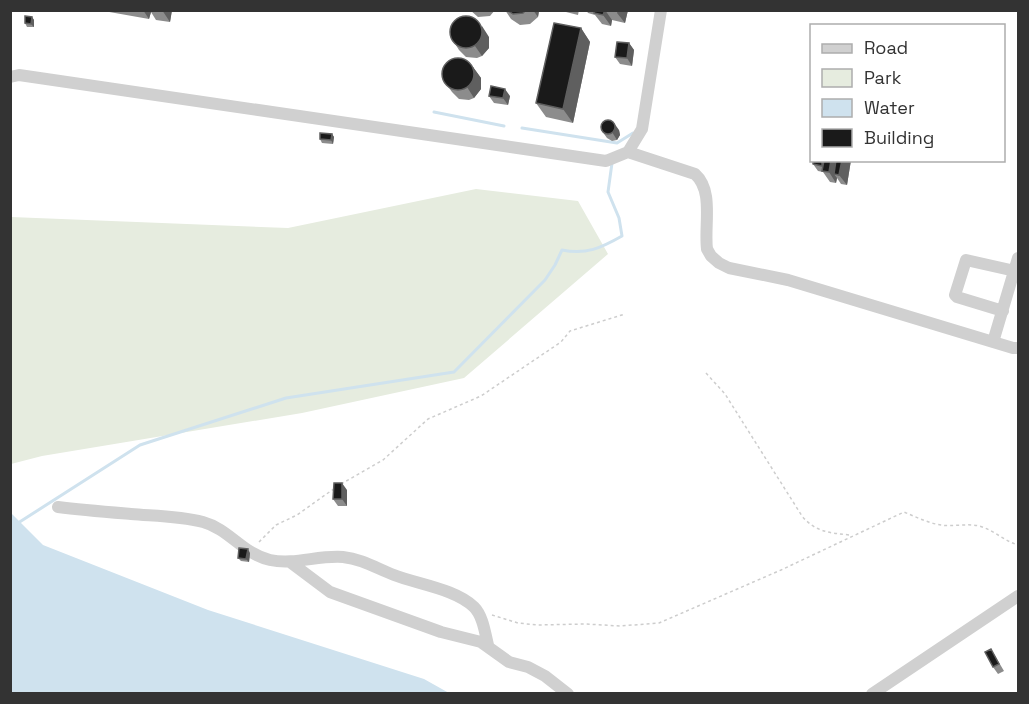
<svg xmlns="http://www.w3.org/2000/svg" width="1029" height="704" viewBox="0 0 1029 704" font-family="'Space Grotesk',sans-serif">
<style>
.green{fill:#e6ecdf}
.water{fill:#cfe2ee}
.lines{fill:none;stroke-linecap:round;stroke-linejoin:round}
.stream{stroke:#cfe2ee;stroke-width:3}
.path{stroke:#cdcdcd;stroke-width:1.5;stroke-dasharray:3 3;stroke-linecap:butt}
.minor{stroke:#d0d0d0;stroke-width:12}
.wall{fill:#8c8c8c}
.shaded-wall{fill:#5f5f5f}
.building{fill:#1a1a1a;stroke:#5f5f5f;stroke-width:1.5}
</style>
<rect width="100%" height="100%" fill="#fff"/>
<path class="green" d="M 476,189 L 578,201 L 608,254 L 464,378 L 302,413 L 42,456 L 11,464 L 11,217 L 288,228 Z"/>
<path class="water" d="M 11,513 L 43,545 L 208,610 L 424,679 L 449,693 L 11,693 Z"/>
<g class="lines">
<path class="stream" d="M 434,112 L 504,126
M 522,128 L 617,143 L 633,133
M 18,523 L 140,445 L 286,398 L 454,372 L 545,280 L 555,265 L 562,250 C 586,255 601,248 622,236 L 619,218 L 608,192 L 612,163"/>
<path class="path" d="M 706,373 L 725,394 L 802,516 C 815,532 830,533 850,535
M 341,484 L 383,460 L 428,419 L 481,396 L 561,342 L 570,331 L 625,314
M 259,542 L 276,525 L 297,515 L 335,488
M 492,615 L 518,623 L 537,625 L 585,624 L 620,626 L 659,623 L 781,570 L 904,512 C 916,517 928,523 941,525 C 953,527 967,523 979,526 C 994,530 1004,541 1018,545"/>
<path class="minor" d="M 10,77 L 19,75 L 606,161 L 628,152 L 642,129 L 661,10
M 628,152 L 695,174 C 714,191 704,225 707,249 L 711,256 L 719,263 L 729,268 L 788,280 L 1013,348 L 1018,348
M 1003,311 L 957,297 L 955,295 L 966,260 L 1015,271
M 993,342 L 1018,258
M 58,507 C 82,510 107,512 131,514 C 155,516 179,516 203,522 C 229,529 243,554 270,560 C 295,565 318,555 343,557 C 362,559 376,568 394,575 C 417,584 456,589 474,607 C 483,616 485,633 488,645
M 290,562 L 330,592 L 441,632 L 481,642 L 509,662 L 528,667 L 545,676 L 568,694
M 872,694 L 1018,596"/>
</g>
<path class="wall" d="M 98,10 L 172,10 L 170,22 L 156,20 L 151,12 L 149,19 Z
M 470,10 L 495,10 L 490,16 L 478,17 Z
M 505,10 L 539,10 L 539,12 L 538,17 L 530,24 L 520,25 L 511,19 Z
M 558,10 L 579,10 L 578,15 Z
M 586,10 L 628,10 L 625,23 L 612,20 L 611,26 L 602,24 L 595,15 L 588,13 Z
M 32,17 L 34,20 L 34,27 L 27,27 L 25,23 Z
M 581,28 L 590,42 L 573,123 L 546,117 L 536,103 Z
M 489,37 L 489,48 L 482,56 L 477,58 L 466,57 L 459,50 L 452,39 Z
M 629,43 L 634,50 L 632,66 L 620,64 L 615,57 Z
M 473,67 L 481,78 L 481,89 L 474,98 L 469,100 L 459,99 L 452,92 L 444,81 Z
M 489,96 L 510,96 L 508,105 L 494,103 Z
M 619,130 L 620,135 L 617,140 L 612,141 L 607,138 L 602,131 Z
M 332,134 L 334,137 L 333,144 L 322,143 L 320,139 Z
M 851,160 L 847,185 L 841,184 L 837,178 L 836,183 L 830,182 L 823,172 L 818,171 L 813,164 Z
M 347,490 L 347,506 L 338,506 L 333,499 Z
M 250,553 L 249,562 L 241,561 L 238,558 Z
M 991,649 L 1004,671 L 998,674 L 993,667 Z"/>
<path class="shaded-wall" d="M 143,10 L 150,10 L 151,12 L 149,19 Z
M 162,10 L 172,10 L 170,22 Z
M 533,10 L 539,10 L 538,17 Z
M 605,10 L 612,20 L 611,26 L 603,15 Z
M 618,10 L 628,10 L 625,23 L 617,13 Z
M 32,17 L 34,20 L 34,27 L 31,24 Z
M 482,26 L 489,37 L 489,48 L 482,56 L 475,46 Z
M 581,28 L 590,42 L 573,123 L 563,109 Z
M 629,43 L 634,50 L 632,66 L 627,58 Z
M 473,67 L 481,78 L 481,89 L 474,98 L 467,87 Z
M 505,89 L 510,96 L 508,105 L 503,98 Z
M 614,123 L 619,130 L 620,135 L 617,140 L 612,132 Z
M 332,134 L 334,137 L 333,144 L 331,140 Z
M 831,160 L 840,160 L 834,174 L 837,178 L 836,183 L 829,172 Z
M 842,160 L 851,160 L 847,185 L 839,175 Z
M 342,483 L 347,490 L 347,506 L 342,499 Z
M 248,549 L 250,553 L 249,562 L 246,559 Z"/>
<path class="building" d="M 507,10 L 526,10 L 523,13 L 513,14 Z
M 595,10 L 605,10 L 603,15 L 594,13 Z
M 25,16 L 32,17 L 31,24 L 25,23 Z
M450 32a16 16 0 1 1 32 0a16 16 0 1 1-32 0Z
M 554,23 L 581,28 L 563,109 L 536,103 Z
M 617,42 L 629,43 L 627,58 L 615,57 Z
M442 74a16 16 0 1 1 32 0a16 16 0 1 1-32 0Z
M 491,86 L 505,89 L 503,98 L 489,96 Z
M601 127a7 7 0 1 1 14 0a7 7 0 1 1-14 0Z
M 320,133 L 332,134 L 331,140 L 320,139 Z
M 813,160 L 822,160 L 822,166 L 813,164 Z
M 824,160 L 831,160 L 829,172 L 822,171 Z
M 836,160 L 842,160 L 839,175 L 834,174 Z
M 334,483 L 342,483 L 342,499 L 333,499 Z
M 239,548 L 248,549 L 246,559 L 238,558 Z
M 991,649 L 999,664 L 993,667 L 985,652 Z"/>
<rect width="1029" height="704" fill="none" stroke="#333333" stroke-width="24"/>
<rect x="810" y="24" width="195" height="138" fill="#ffffff" stroke="#adadad" stroke-width="1.5"/>
<rect x="822" y="44" width="30" height="9" fill="#d0d0d0" stroke="#adadad" stroke-width="1.5"/>
<text x="864" y="54" font-size="18" fill="#333333">Road</text>
<rect x="822" y="69" width="30" height="18" fill="#e6ecdf" stroke="#adadad" stroke-width="1.5"/>
<text x="864" y="84" font-size="18" fill="#333333">Park</text>
<rect x="822" y="99" width="30" height="18" fill="#cfe2ee" stroke="#adadad" stroke-width="1.5"/>
<text x="864" y="114" font-size="18" fill="#333333">Water</text>
<rect x="822" y="129" width="30" height="18" fill="#1a1a1a" stroke="#adadad" stroke-width="1.5"/>
<text x="864" y="144" font-size="18" fill="#333333">Building</text>
</svg>
